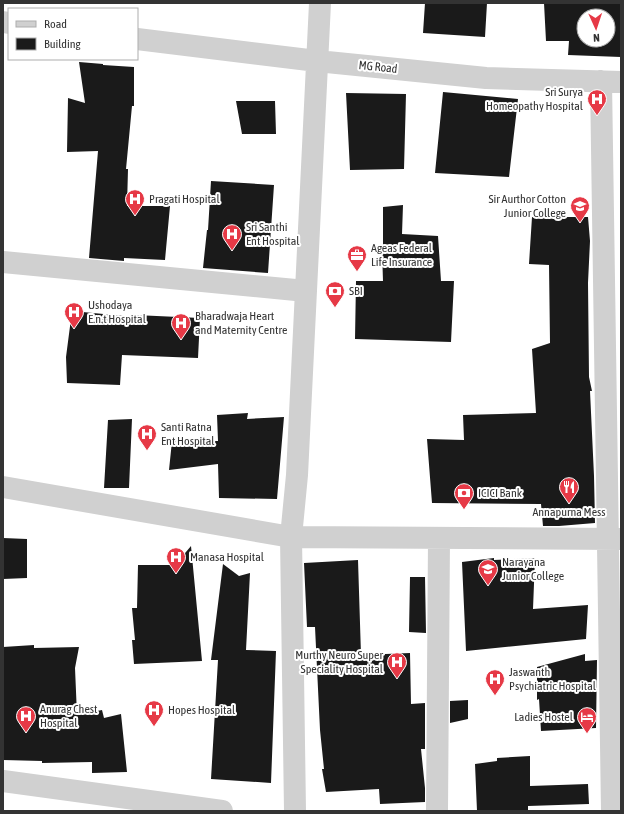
<svg xmlns="http://www.w3.org/2000/svg" width="624" height="814" viewBox="0 0 624 814" font-family="'Asap Condensed',sans-serif">
<style>
.building{fill:#1a1a1a;fill-rule:evenodd}
.lines{fill:none;stroke-linecap:round;stroke-linejoin:round}
.minor{stroke:#d0d0d0;stroke-width:22}
.labels{text-anchor:middle;stroke-width:4;stroke-linejoin:round;paint-order:stroke}
.street-label{font-size:12px;fill:#333;stroke:#fff}
.poi-label{font-size:12px;fill:#333;stroke:#fff;text-anchor:start}
</style>
<rect width="100%" height="100%" fill="#fff"/>
<path class="building" d="M 425,3 L 487,3 L 485,37 L 423,33 Z
M 544,3 L 621,3 L 621,57 L 568,55 L 569,41 L 546,41 ZM 584,16 L 608,16 L 608,40 L 584,40 Z
M 79,62 L 103,64 L 103,65 L 134,67 L 134,106 L 132,106 L 126,169 L 128,169 L 127,206 L 170,206 L 165,260 L 124,258 L 124,261 L 89,258 L 98,151 L 67,152 L 68,98 L 85,103 Z
M 443,92 L 518,99 L 509,177 L 435,173 Z
M 346,93 L 406,94 L 404,169 L 350,170 Z
M 236,101 L 275,101 L 276,134 L 242,134 Z
M 211,181 L 274,185 L 268,273 L 203,268 L 207,230 L 208,230 Z
M 403,205 L 402,234 L 438,236 L 441,281 L 454,281 L 451,342 L 355,339 L 356,281 L 383,281 L 382,250 L 383,250 L 383,207 Z
M 532,217 L 588,217 L 590,241 L 588,283 L 589,377 L 592,391 L 590,391 L 594,476 L 595,523 L 559,526 L 543,526 L 541,504 L 432,503 L 427,439 L 464,440 L 463,415 L 536,413 L 532,349 L 550,343 L 549,265 L 529,264 Z
M 72,311 L 135,317 L 135,315 L 200,318 L 198,358 L 122,355 L 120,385 L 67,383 L 66,357 Z
M 248,413 L 247,419 L 284,417 L 277,499 L 219,498 L 218,464 L 169,470 L 172,441 L 218,441 L 217,415 Z
M 132,419 L 129,488 L 104,488 L 108,420 Z
M 3,538 L 27,539 L 27,578 L 3,579 Z
M 191,546 L 202,661 L 134,664 L 132,640 L 135,640 L 132,608 L 137,608 L 138,565 L 175,565 Z
M 494,558 L 494,560 L 535,558 L 533,609 L 588,605 L 586,639 L 466,651 L 462,562 Z
M 358,560 L 361,655 L 410,653 L 411,704 L 425,703 L 425,749 L 421,749 L 425,788 L 425,802 L 380,804 L 379,789 L 326,792 L 322,769 L 324,769 L 320,730 L 315,627 L 307,627 L 304,563 Z
M 223,564 L 239,576 L 250,573 L 246,650 L 276,651 L 271,783 L 211,779 L 218,660 L 211,660 Z
M 410,577 L 425,577 L 426,633 L 409,632 Z
M 34,645 L 34,648 L 79,647 L 75,668 L 77,715 L 102,710 L 104,718 L 121,714 L 127,772 L 92,773 L 92,762 L 42,763 L 42,761 L 3,760 L 3,647 Z
M 585,654 L 585,661 L 597,660 L 596,728 L 541,731 L 539,699 L 537,700 L 537,667 Z
M 468,700 L 468,719 L 450,723 L 450,701 Z
M 530,756 L 530,786 L 588,784 L 589,804 L 528,806 L 528,811 L 477,811 L 475,764 L 497,761 L 497,758 Z"/>
<g class="lines">
<path class="minor" d="M 3,22 L 9,23
M 137,39 L 317,61 L 486,78 L 621,82
M 601,81 L 612,811
M 3,262 L 306,291
M 3,487 L 291,537 L 621,539
M 3,781 L 222,811
M 295,811 L 291,537 L 297,475 L 320,3
M 437,811 L 439,539"/>
</g>
<defs>
<g id="hospital-pin" transform="scale(1)"><path d="M0 17L-7.5 6A9.5 9.5 0 1 1 7.5 6Z" fill="#e63946" stroke="#fff"/><path d="M-5-5h3v3.5h4V-5h3V5h-3V1.5h-4V5h-3Z" fill="#fff"/></g>
<g id="university-pin" transform="scale(1)"><path d="M0 17L-7.5 6A9.5 9.5 0 1 1 7.5 6Z" fill="#e63946" stroke="#fff"/><path d="M0-5L7-2L0 1L-7-2ZM-4 1L0 2.5L4 1V4Q0 6-4 4Z" fill="#fff"/></g>
<g id="office-pin" transform="scale(1)"><path d="M0 17L-7.5 6A9.5 9.5 0 1 1 7.5 6Z" fill="#e63946" stroke="#fff"/><path d="M-6-3h4V-5.5h4V-3h4V5H-6ZM-1-4.5V-3h2v-1.5ZM-6 0V1H6V0Z" fill="#fff"/></g>
<g id="bank-pin" transform="scale(1)"><path d="M0 17L-7.5 6A9.5 9.5 0 1 1 7.5 6Z" fill="#e63946" stroke="#fff"/><path d="M-6-4H6V4H-6ZM0-2.3a2.3 2.3 0 1 0 0 4.6a2.3 2.3 0 1 0 0-4.6Z" fill="#fff"/></g>
<g id="restaurant-pin" transform="scale(1)"><path d="M0 17L-7.5 6A9.5 9.5 0 1 1 7.5 6Z" fill="#e63946" stroke="#fff"/><path d="M-5-6h1v4h1v-4h1v4h1v-4h1v5L-1.5 .5V6h-2V.5L-5-1ZM5-6V6H3V1.5H1.5Q1.5-4 5-6Z" fill="#fff"/></g>
<g id="hotel-pin" transform="scale(1)"><path d="M0 17L-7.5 6A9.5 9.5 0 1 1 7.5 6Z" fill="#e63946" stroke="#fff"/><path d="M-6-4.5h1.5V1H6V5H4.5V3h-9V5H-6ZM-4 0a1.8 1.8 0 1 1 3.6 0ZM.5 0V-2.5h3Q6-2.5 6 0Z" fill="#fff"/></g>
</defs>
<g fill-rule="evenodd">
<use href="#hospital-pin" x="597" y="99"/>
<use href="#hospital-pin" x="135" y="199"/>
<use href="#university-pin" x="580" y="206"/>
<use href="#hospital-pin" x="232" y="234"/>
<use href="#office-pin" x="357" y="255"/>
<use href="#bank-pin" x="335" y="291"/>
<use href="#hospital-pin" x="74" y="312"/>
<use href="#hospital-pin" x="181" y="323"/>
<use href="#hospital-pin" x="147" y="434"/>
<use href="#restaurant-pin" x="569" y="487"/>
<use href="#bank-pin" x="464" y="493"/>
<use href="#hospital-pin" x="176" y="557"/>
<use href="#university-pin" x="488" y="569"/>
<use href="#hospital-pin" x="397" y="662"/>
<use href="#hospital-pin" x="495" y="679"/>
<use href="#hospital-pin" x="154" y="710"/>
<use href="#hospital-pin" x="26" y="716"/>
<use href="#hotel-pin" x="587" y="717"/>
</g>
<g class="labels">
<g class="street-label">
<text transform="translate(378 67) rotate(6)" y="4">MG Road</text>
</g>
<g class="poi-label">
<text x="583" y="96" text-anchor="end">Sri Surya<tspan x="583" dy="14">Homeopathy Hospital</tspan></text>
<text x="149" y="203">Pragati Hospital</text>
<text x="566" y="203" text-anchor="end">Sir Aurthor Cotton<tspan x="566" dy="14">Junior College</tspan></text>
<text x="246" y="231">Sri Santhi<tspan x="246" dy="14">Ent Hospital</tspan></text>
<text x="371" y="252">Ageas Federal<tspan x="371" dy="14">Life Insurance</tspan></text>
<text x="349" y="295">SBI</text>
<text x="88" y="309">Ushodaya<tspan x="88" dy="14">E.n.t Hospital</tspan></text>
<text x="195" y="320">Bharadwaja Heart<tspan x="195" dy="14">and Maternity Centre</tspan></text>
<text x="161" y="431">Santi Ratna<tspan x="161" dy="14">Ent Hospital</tspan></text>
<text x="478" y="497">ICICI Bank</text>
<text x="569" y="516" text-anchor="middle">Annapurna Mess</text>
<text x="190" y="561">Manasa Hospital</text>
<text x="502" y="566">Narayana<tspan x="502" dy="14">Junior College</tspan></text>
<text x="383" y="659" text-anchor="end">Murthy Neuro Super<tspan x="383" dy="14">Speciality Hospital</tspan></text>
<text x="509" y="676">Jaswanth<tspan x="509" dy="14">Psychiatric Hospital</tspan></text>
<text x="40" y="713">Anurag Chest<tspan x="40" dy="14">Hospital</tspan></text>
<text x="168" y="714">Hopes Hospital</text>
<text x="573" y="721" text-anchor="end">Ladies Hostel</text>
</g>
</g>
<rect width="624" height="814" fill="none" stroke="#333333" stroke-width="8"/>
<rect x="8" y="8" width="130" height="52" fill="#ffffff" stroke="#adadad"/>
<rect x="16" y="21" width="20" height="6" fill="#d0d0d0" stroke="#adadad"/>
<text x="44" y="28" font-size="12" fill="#333333">Road</text>
<rect x="16" y="38" width="20" height="12" fill="#1a1a1a" stroke="#adadad"/>
<text x="44" y="48" font-size="12" fill="#333333">Building</text>
<g transform="translate(596 28) rotate(177)"><circle r="19" fill="#ffffff" stroke="#adadad"/>
<path d="M0-3L7 15L0 10L-7 15Z" fill="#e63946"/>
<text y="-6" font-size="11" font-weight="bold" text-anchor="middle" fill="#333333">N</text>
</g>
</svg>
